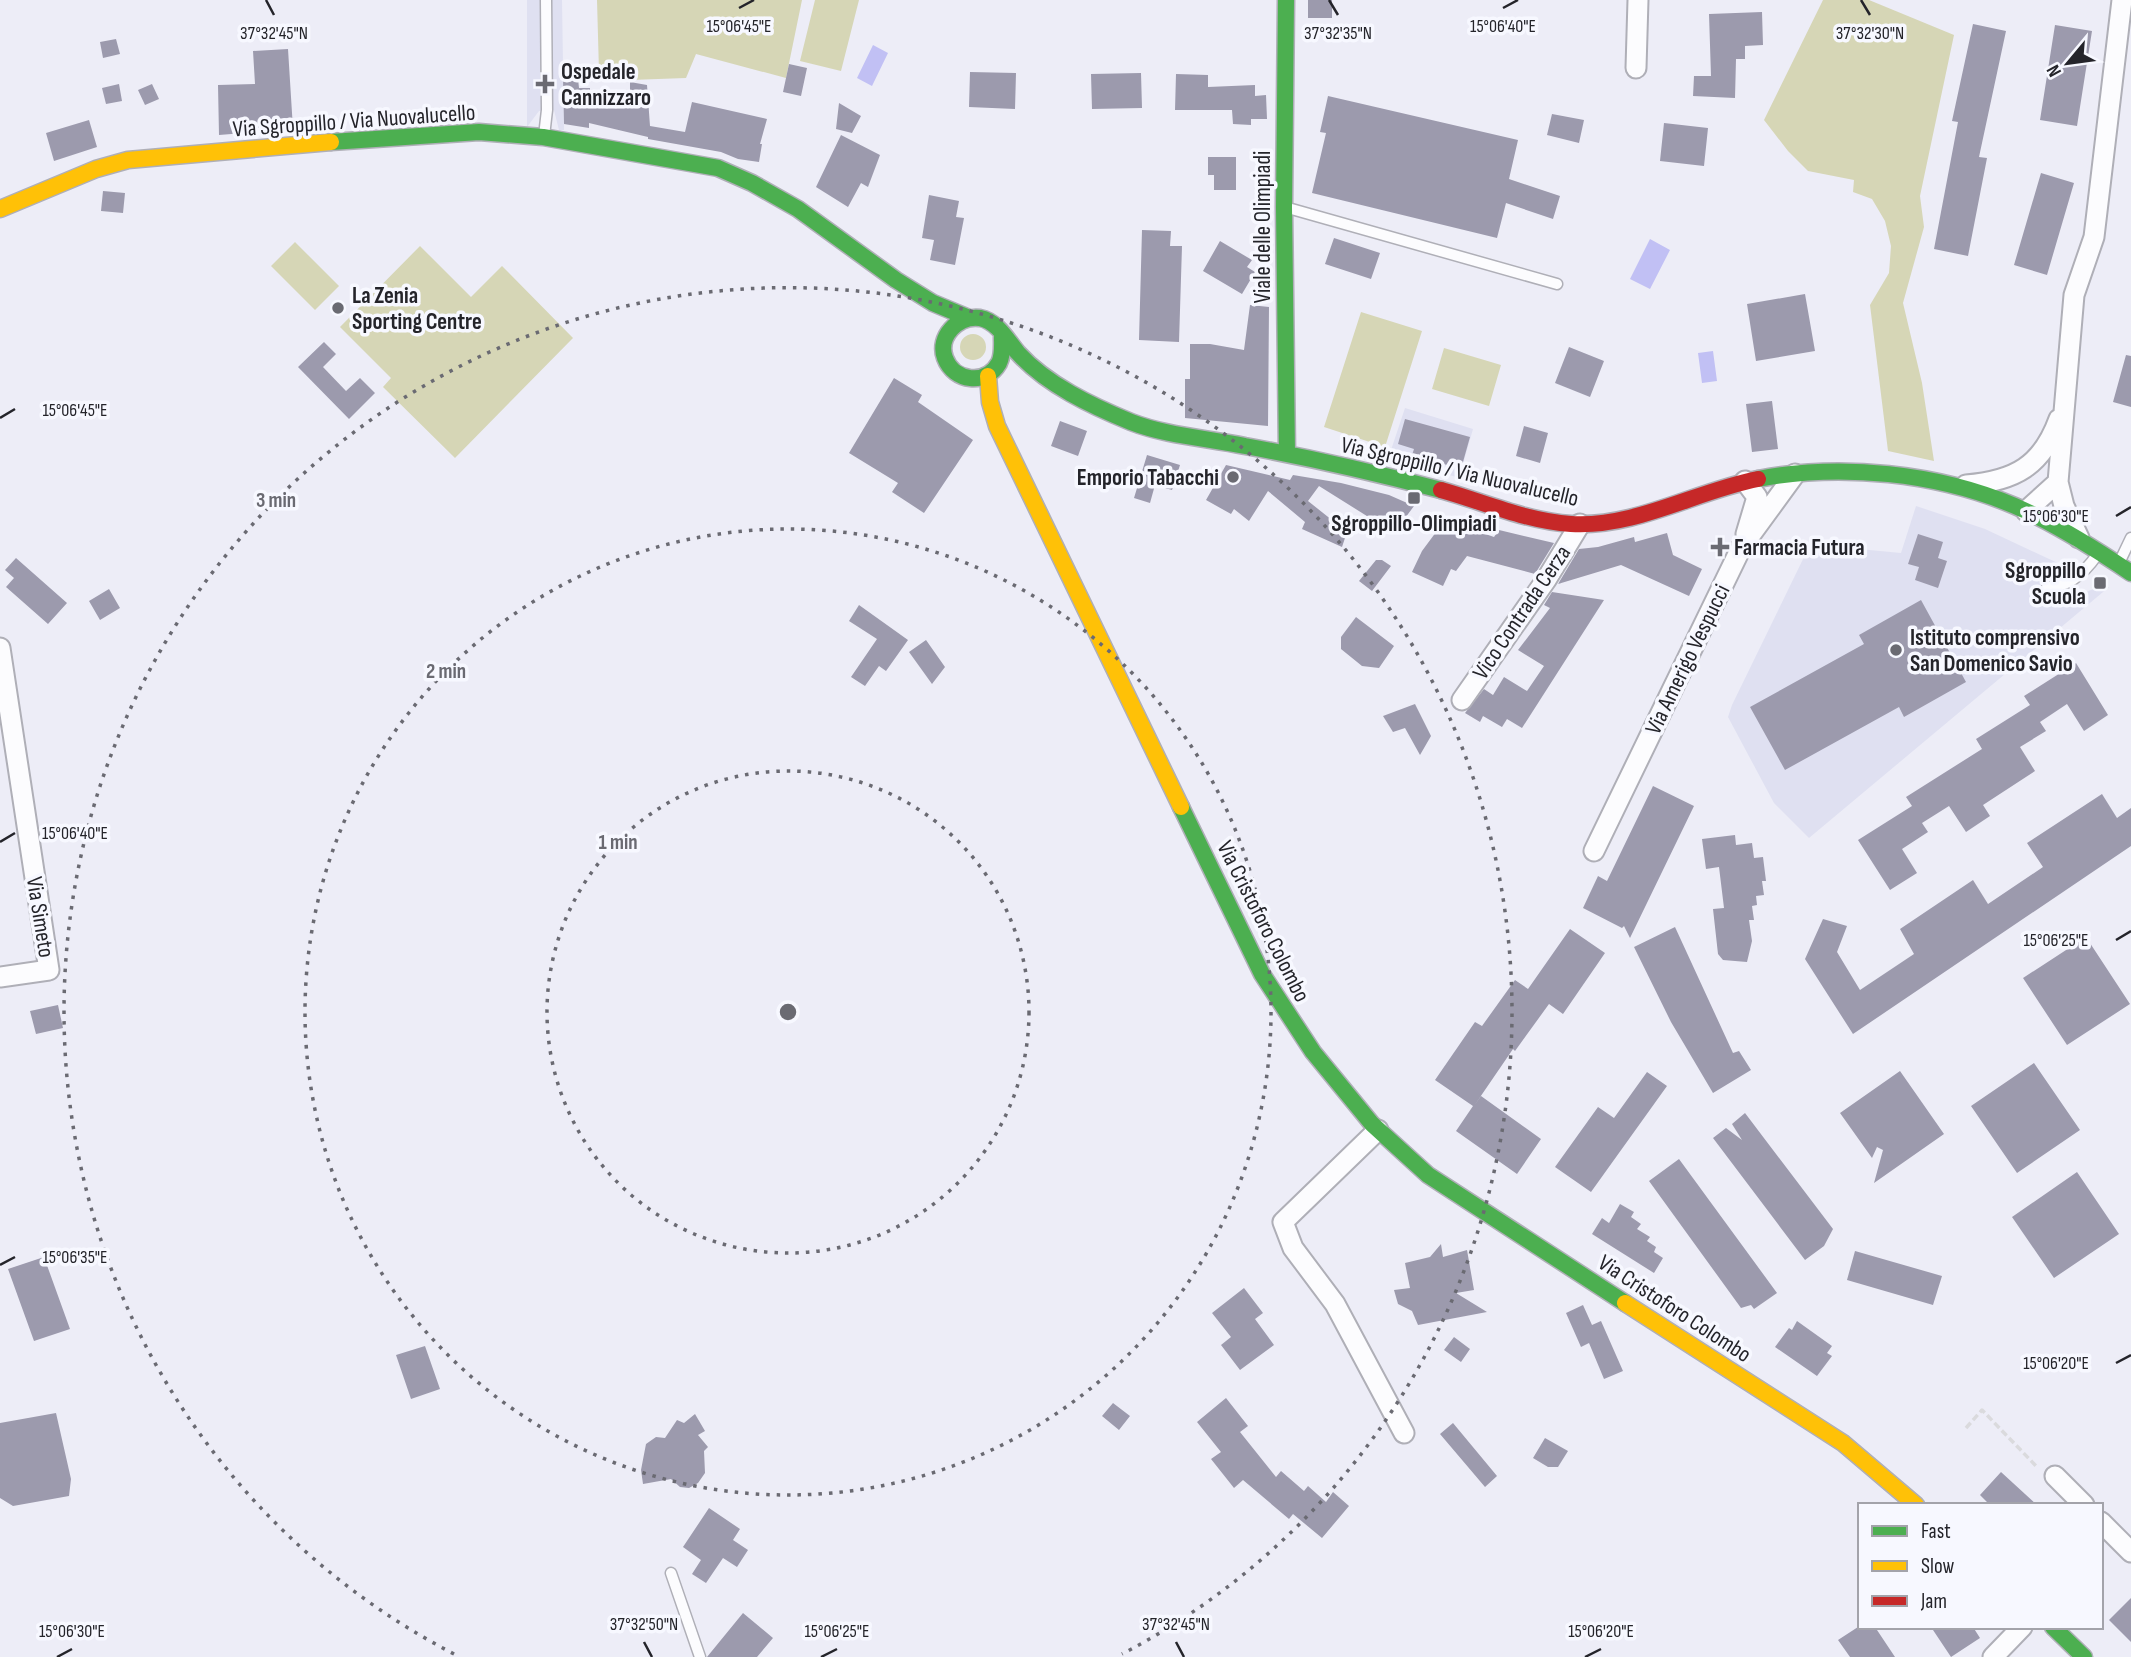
<svg xmlns="http://www.w3.org/2000/svg" width="2131" height="1657" viewBox="0 0 2131 1657" font-family="'Sofia Sans Condensed',sans-serif">
<style>
.built{fill:#dfe0f1}
.green{fill:#d6d6b6}
.water{fill:#c1c0f4}
.building{fill:#9c9aad}
.lines{fill:none;stroke-linecap:round;stroke-linejoin:round}
.lane-casing{stroke:#afafb7;stroke-width:13}
.street-casing{stroke:#afafb7;stroke-width:23}
.fast-casing{stroke:#afafb7;stroke-width:19}
.slow-casing{stroke:#afafb7;stroke-width:19}
.jam-casing{stroke:#afafb7;stroke-width:19}
.path{stroke:#dadadd;stroke-width:3.5;stroke-dasharray:7 3.5;stroke-linecap:butt}
.lane{stroke:#fcfcfe;stroke-width:10}
.street{stroke:#fcfcfe;stroke-width:19}
.fast{stroke:#4caf50;stroke-width:16}
.slow{stroke:#ffc107;stroke-width:16}
.jam{stroke:#c62828;stroke-width:16}
.ticks{fill:none;stroke:#24242a;stroke-width:2.5}
.ring{fill:none;stroke:#6a6a72;stroke-width:3.5;stroke-dasharray:3.5 7}
.poi-dot{fill:#6a6a72;stroke:#f7f8ff;stroke-width:2.5}
.labels{text-anchor:middle;stroke-width:7;stroke-linejoin:round;paint-order:stroke}
.poi-label{font-size:23px;font-weight:bold;fill:#24242a;stroke:#f7f8ff;text-anchor:start}
.street-label{font-size:23px;fill:#24242a;stroke:#f7f8ff}
.ticks-label{font-size:18px;text-anchor:middle;fill:#24242a;stroke:#f7f8ff;stroke-width:7;stroke-linejoin:round;paint-order:stroke}
.centre{fill:#6a6a72;stroke:#f7f8ff;stroke-width:3.5}
.ring-label{font-size:21px;text-anchor:middle;font-weight:bold;fill:#6a6a72;stroke:#f7f8ff;stroke-width:7;stroke-linejoin:round;paint-order:stroke}
</style>
<rect width="100%" height="100%" fill="#ededf7"/>
<path class="built" d="M 527,0 L 562,0 L 564,130 L 559,130 L 554,110 L 539,111 L 527,127 Z
M 1405,408 L 1473,429 L 1459,478 L 1389,456 Z
M 1916,506 L 1985,529 L 2062,565 L 2058,571 L 2077,596 L 2098,587 L 2109,587 L 1809,838 L 1774,803 L 1728,717 L 1732,705 L 1806,553 L 1836,553 L 1838,547 L 1901,553 Z"/>
<path class="green" d="M 597,0 L 802,0 L 786,78 L 696,54 L 686,78 L 630,80 L 599,72 Z
M 815,0 L 859,0 L 841,71 L 800,61 Z
M 1823,0 L 1869,0 L 1954,35 L 1920,196 L 1924,227 L 1903,303 L 1922,383 L 1934,461 L 1888,451 L 1870,305 L 1889,273 L 1891,246 L 1885,221 L 1872,199 L 1853,192 L 1854,180 L 1808,171 L 1788,151 L 1764,120 Z
M 295,242 L 339,286 L 315,310 L 271,266 Z
M 420,246 L 471,297 L 502,266 L 573,338 L 455,458 L 383,387 L 391,378 L 340,327 Z
M 1361,312 L 1422,331 L 1385,447 L 1324,427 Z
M960 347a13 13 0 1 1 26 0a13 13 0 1 1-26 0Z
M 1444,348 L 1501,365 L 1489,406 L 1432,389 Z"/>
<path class="water" d="M 873,45 L 888,53 L 872,86 L 857,78 Z
M 1650,239 L 1670,250 L 1650,289 L 1630,279 Z
M 1713,351 L 1717,381 L 1702,383 L 1698,353 Z"/>
<path class="building" d="M 1308,0 L 1332,0 L 1332,18 L 1308,18 Z
M 1762,12 L 1763,45 L 1745,46 L 1745,59 L 1736,59 L 1735,98 L 1693,96 L 1694,76 L 1711,76 L 1709,14 Z
M 1973,24 L 2006,31 L 1979,157 L 1987,158 L 1968,256 L 1934,249 L 1958,122 L 1952,121 Z
M 2055,25 L 2092,31 L 2077,126 L 2040,120 Z
M 116,39 L 120,54 L 103,58 L 100,42 Z
M 288,49 L 293,129 L 219,135 L 218,85 L 255,84 L 253,51 Z
M 789,64 L 807,68 L 801,96 L 783,92 Z
M 970,72 L 1016,73 L 1015,109 L 969,107 Z
M 1141,73 L 1142,108 L 1092,109 L 1091,74 Z
M 1176,74 L 1208,75 L 1208,87 L 1255,85 L 1255,96 L 1266,95 L 1267,119 L 1251,119 L 1251,125 L 1233,124 L 1232,110 L 1175,110 Z
M 563,79 L 578,79 L 579,88 L 590,88 L 590,93 L 630,99 L 630,82 L 647,85 L 650,126 L 685,132 L 692,102 L 767,119 L 760,144 L 762,144 L 759,162 L 738,159 L 721,152 L 648,139 L 648,137 L 589,123 L 589,128 L 564,124 Z
M 119,84 L 122,101 L 106,104 L 102,88 Z
M 152,84 L 159,99 L 145,105 L 138,90 Z
M 1328,96 L 1518,140 L 1509,179 L 1560,196 L 1553,219 L 1506,203 L 1497,238 L 1312,193 L 1326,133 L 1320,132 Z
M 839,103 L 861,116 L 852,133 L 836,129 Z
M 1552,114 L 1584,120 L 1579,143 L 1547,135 Z
M 89,120 L 97,147 L 54,161 L 46,133 Z
M 1664,123 L 1708,128 L 1704,166 L 1660,161 Z
M 841,135 L 880,155 L 868,187 L 861,183 L 848,207 L 816,187 Z
M 1208,157 L 1236,157 L 1236,190 L 1214,190 L 1214,175 L 1208,175 Z
M 2041,173 L 2074,183 L 2047,275 L 2014,265 Z
M 103,191 L 125,193 L 123,213 L 101,211 Z
M 929,195 L 959,201 L 956,217 L 964,218 L 955,265 L 930,260 L 934,240 L 922,238 Z
M 1142,230 L 1171,231 L 1170,246 L 1182,246 L 1179,342 L 1139,340 Z
M 1334,238 L 1380,253 L 1371,279 L 1325,264 Z
M 1220,241 L 1252,260 L 1247,267 L 1255,272 L 1242,294 L 1203,271 Z
M 1805,294 L 1815,351 L 1756,361 L 1747,304 Z
M 1250,305 L 1269,307 L 1268,426 L 1185,418 L 1185,379 L 1190,379 L 1190,344 L 1210,344 L 1244,350 Z
M 324,342 L 336,354 L 323,367 L 346,391 L 360,378 L 375,393 L 349,419 L 298,367 Z
M 1569,347 L 1604,361 L 1590,397 L 1555,383 Z
M 2126,355 L 2131,356 L 2131,407 L 2113,402 Z
M 894,378 L 922,395 L 918,402 L 973,440 L 924,513 L 892,492 L 898,483 L 849,453 Z
M 1772,401 L 1778,449 L 1752,452 L 1746,404 Z
M 1405,419 L 1470,437 L 1461,469 L 1412,455 L 1414,449 L 1398,444 Z
M 1060,421 L 1087,431 L 1078,456 L 1051,446 Z
M 1524,426 L 1548,433 L 1540,463 L 1516,456 Z
M 1147,455 L 1180,465 L 1172,490 L 1155,485 L 1150,503 L 1134,498 Z
M 1226,465 L 1290,480 L 1293,475 L 1341,483 L 1389,495 L 1414,506 L 1394,533 L 1319,486 L 1308,501 L 1347,532 L 1342,547 L 1302,529 L 1305,522 L 1268,491 L 1249,521 L 1234,509 L 1231,514 L 1206,500 Z
M 1445,520 L 1494,537 L 1499,530 L 1554,543 L 1535,574 L 1467,556 L 1456,571 L 1451,569 L 1443,586 L 1412,572 L 1422,551 Z
M 1667,533 L 1673,555 L 1702,569 L 1689,596 L 1621,565 L 1558,584 L 1579,549 L 1598,547 L 1634,537 L 1635,542 Z
M 1918,534 L 1943,542 L 1938,558 L 1947,561 L 1938,588 L 1915,580 L 1919,567 L 1908,564 Z
M 16,558 L 67,603 L 48,624 L 6,587 L 14,578 L 5,570 Z
M 1376,560 L 1382,560 L 1391,566 L 1372,591 L 1359,581 Z
M 109,589 L 120,608 L 100,620 L 89,601 Z
M 1552,592 L 1604,600 L 1522,728 L 1507,719 L 1502,727 L 1483,716 L 1480,722 L 1465,713 L 1484,689 L 1493,695 L 1504,677 L 1527,691 L 1544,666 L 1518,650 L 1550,608 L 1544,605 Z
M 1921,600 L 1966,682 L 1904,717 L 1899,707 L 1785,770 L 1750,707 L 1864,644 L 1859,635 Z
M 859,605 L 908,640 L 886,671 L 879,666 L 865,686 L 851,677 L 877,639 L 849,621 Z
M 1356,617 L 1394,646 L 1379,668 L 1362,666 L 1341,649 L 1341,637 Z
M 926,640 L 945,667 L 932,684 L 909,652 Z
M 2076,663 L 2108,715 L 2084,731 L 2067,704 L 2040,722 L 2046,731 L 2020,747 L 2035,771 L 1983,805 L 1990,816 L 1966,832 L 1949,806 L 1922,823 L 1928,832 L 1902,849 L 1917,873 L 1890,890 L 1858,840 L 1912,806 L 1906,797 L 1982,749 L 1976,739 L 2030,705 L 2024,696 Z
M 1415,704 L 1431,736 L 1420,755 L 1405,728 L 1393,732 L 1383,716 Z
M 1653,786 L 1694,806 L 1630,938 L 1624,926 L 1622,928 L 1583,908 L 1598,876 L 1607,881 Z
M 2102,794 L 2117,818 L 2131,808 L 2131,846 L 1853,1034 L 1805,959 L 1823,919 L 1847,926 L 1837,952 L 1860,990 L 1914,954 L 1900,929 L 1973,880 L 1988,904 L 2043,867 L 2027,843 Z
M 1735,835 L 1736,845 L 1752,843 L 1754,858 L 1763,857 L 1766,881 L 1762,881 L 1764,895 L 1756,896 L 1757,905 L 1752,906 L 1754,920 L 1749,920 L 1752,941 L 1747,962 L 1723,960 L 1718,954 L 1713,909 L 1724,908 L 1719,867 L 1706,869 L 1702,839 Z
M 1675,927 L 1733,1053 L 1739,1051 L 1751,1070 L 1713,1093 L 1671,1022 L 1634,947 Z
M 1570,929 L 1605,953 L 1563,1014 L 1549,1004 L 1515,1051 L 1513,1049 L 1474,1106 L 1481,1096 L 1541,1139 L 1517,1174 L 1456,1131 L 1473,1106 L 1435,1080 L 1475,1022 L 1482,1026 L 1515,980 L 1528,989 Z
M 2086,937 L 2130,1004 L 2067,1045 L 2023,978 Z
M 58,1005 L 63,1028 L 36,1034 L 30,1011 Z
M 2034,1063 L 2080,1130 L 2017,1173 L 1971,1106 Z
M 1900,1071 L 1944,1134 L 1874,1183 L 1883,1150 L 1877,1147 L 1872,1158 L 1840,1113 Z
M 1647,1072 L 1667,1086 L 1591,1192 L 1555,1167 L 1598,1107 L 1614,1118 Z
M 1745,1113 L 1833,1229 L 1824,1246 L 1805,1260 L 1713,1138 L 1726,1128 L 1742,1140 L 1732,1124 Z
M 1679,1159 L 1777,1293 L 1754,1309 L 1751,1305 L 1741,1308 L 1649,1181 Z
M 2077,1172 L 2119,1234 L 2054,1278 L 2012,1217 Z
M 1620,1204 L 1634,1212 L 1631,1217 L 1641,1224 L 1637,1229 L 1650,1237 L 1647,1241 L 1656,1247 L 1654,1252 L 1663,1258 L 1654,1273 L 1592,1234 L 1602,1218 L 1609,1223 Z
M 1441,1244 L 1443,1257 L 1467,1250 L 1474,1290 L 1456,1293 L 1487,1312 L 1418,1325 L 1412,1311 L 1398,1304 L 1394,1290 L 1410,1288 L 1405,1263 L 1430,1257 Z
M 1855,1251 L 1942,1276 L 1933,1305 L 1847,1280 Z
M 44,1257 L 70,1329 L 34,1341 L 8,1269 Z
M 1244,1288 L 1263,1313 L 1255,1319 L 1274,1345 L 1240,1370 L 1221,1345 L 1231,1337 L 1212,1313 Z
M 1583,1305 L 1592,1325 L 1601,1321 L 1623,1371 L 1604,1379 L 1589,1343 L 1581,1347 L 1566,1313 Z
M 1797,1321 L 1832,1346 L 1827,1353 L 1832,1356 L 1817,1376 L 1775,1347 L 1789,1328 L 1792,1330 Z
M 1454,1337 L 1470,1349 L 1461,1362 L 1444,1350 Z
M 425,1346 L 440,1389 L 411,1399 L 396,1355 Z
M 1226,1398 L 1248,1426 L 1240,1432 L 1276,1477 L 1281,1471 L 1304,1491 L 1308,1486 L 1326,1502 L 1333,1492 L 1349,1506 L 1322,1538 L 1293,1514 L 1289,1519 L 1243,1480 L 1234,1488 L 1211,1459 L 1221,1452 L 1197,1422 Z
M 1113,1403 L 1130,1416 L 1119,1430 L 1102,1416 Z
M 56,1413 L 71,1479 L 69,1496 L 13,1506 L 0,1498 L 0,1423 Z
M 695,1414 L 705,1431 L 698,1435 L 708,1447 L 704,1451 L 705,1473 L 698,1483 L 689,1488 L 680,1487 L 671,1479 L 643,1484 L 641,1470 L 646,1444 L 656,1437 L 665,1438 L 677,1420 L 684,1423 Z
M 1453,1423 L 1497,1476 L 1485,1487 L 1440,1434 Z
M 1545,1438 L 1568,1451 L 1558,1467 L 1548,1467 L 1533,1458 Z
M 2001,1472 L 2037,1505 L 1990,1505 L 1980,1495 Z
M 709,1508 L 740,1529 L 733,1540 L 748,1550 L 737,1567 L 723,1558 L 706,1583 L 692,1574 L 701,1560 L 683,1547 Z
M 2131,1598 L 2131,1642 L 2109,1620 Z
M 743,1613 L 773,1638 L 757,1657 L 707,1657 Z
M 1858,1627 L 1875,1627 L 1895,1657 L 1850,1657 L 1838,1640 Z
M 1931,1627 L 1973,1627 L 1980,1638 L 1951,1657 Z"/>
<g class="lines">
<g class="lane-casing">
<path id="lane" d="M 544,136 L 547,110 L 546,0
M 1288,208 L 1557,284
M 2119,563 L 2131,538
M 2047,587 C 2069,588 2085,572 2097,555
M 671,1573 L 700,1657"/>
</g>
<g class="street-casing">
<path id="street" d="M 1636,68 L 1638,0
M 1745,481 L 1757,497 L 1746,534
M 1966,485 C 2015,481 2042,466 2059,419
M 2026,511 L 2058,482
M 2079,538 L 2064,506 L 2058,482 L 2074,295 L 2094,237 L 2122,0
M 0,648 L 49,970 L 0,977
M 1462,700 L 1546,580 L 1580,524
M 1594,851 L 1741,548 L 1795,474
M 1378,1130 L 1283,1222 L 1293,1248 L 1335,1304 L 1404,1433
M 2055,1476 L 2084,1505
M 2101,1522 L 2131,1552
M 1993,1657 L 2022,1627"/>
</g>
<g class="fast-casing">
<path id="fast" d="M 1286,0 L 1284,207 L 1287,454
M 331,142 L 479,132 L 543,137 L 718,168 L 752,183 L 798,209 L 896,280 L 933,303 L 969,318
M 1002,337 C 1002,346 1003,355 999,363 C 986,386 954,382 945,358 C 937,337 958,315 980,318 C 997,321 1008,341 1018,353 C 1047,385 1092,406 1131,422 C 1167,436 1207,438 1245,446 C 1311,458 1376,473 1441,490
M 1758,479 C 1841,463 1938,473 2015,506 C 2056,524 2094,548 2131,573
M 1181,807 L 1262,974 L 1313,1052 L 1372,1124 L 1428,1175 L 1625,1303
M 2053,1627 L 2084,1657"/>
</g>
<g class="slow-casing">
<path id="slow" d="M 0,209 L 96,169 L 128,160 L 331,142
M 988,376 L 990,402 L 997,426 L 1181,807
M 1625,1303 L 1843,1443 L 1916,1505"/>
</g>
<g class="jam-casing">
<path id="jam" d="M 1441,490 C 1484,502 1526,521 1571,524 C 1635,528 1696,491 1758,479"/>
</g>
<path class="path" d="M 1966,1428 L 1982,1410 L 2038,1468"/>
<use href="#lane" class="lane"/>
<use href="#street" class="street"/>
<use href="#fast" class="fast"/>
<use href="#slow" class="slow"/>
<use href="#jam" class="jam"/>
</g>
<path class="ticks" d="M 266,0 L 274,15M 1329,0 L 1338,15M 1861,0 L 1870,15M 739,8 L 754,0M 1503,8 L 1518,0M 0,418 L 15,409M 2116,516 L 2131,507M 0,842 L 15,833M 2116,940 L 2131,931M 0,1265 L 15,1257M 2116,1363 L 2131,1355M 644,1642 L 652,1657M 1176,1642 L 1184,1657M 57,1657 L 72,1649M 821,1657 L 837,1649M 1585,1657 L 1601,1649"/>
<g class="ring">
<circle cx="788" cy="1012" r="241"/>
<circle cx="788" cy="1012" r="483"/>
<path d="M454 1654A724 724 0 1 1 1122 1654"/>
</g>
<g class="poi-dot">
<path d="M541.5 73.5h7v7h7v7h-7v7h-7v-7h-7v-7h7z"/>
<circle cx="338" cy="308" r="7"/>
<circle cx="1233" cy="477" r="7"/>
<rect x="1407" y="491" width="14" height="14" rx="3.5"/>
<path d="M1716.5 536.5h7v7h7v7h-7v7h-7v-7h-7v-7h7z"/>
<rect x="2093" y="576" width="14" height="14" rx="3.5"/>
<circle cx="1896" cy="650" r="7"/>
</g>
<g class="labels">
<g class="poi-label">
<text x="561" y="79">Ospedale<tspan x="561" dy="26">Cannizzaro</tspan></text>
<text x="352" y="303">La Zenia<tspan x="352" dy="26">Sporting Centre</tspan></text>
<text x="1219" y="485" text-anchor="end">Emporio Tabacchi</text>
<text x="1414" y="531" text-anchor="middle">Sgroppillo-Olimpiadi</text>
<text x="1734" y="555">Farmacia Futura</text>
<text x="2086" y="578" text-anchor="end">Sgroppillo<tspan x="2086" dy="26">Scuola</tspan></text>
<text x="1910" y="645">Istituto comprensivo<tspan x="1910" dy="26">San Domenico Savio</tspan></text>
</g>
<g class="street-label">
<text transform="translate(354 120) rotate(-4)" y="8">Via Sgroppillo / Via Nuovalucello</text>
<text transform="translate(1262 227) rotate(-90)" y="8">Viale delle Olimpiadi</text>
<text transform="translate(1460 471) rotate(13)" y="8">Via Sgroppillo / Via Nuovalucello</text>
<text transform="translate(1521 612) rotate(-56)" y="8">Vico Contrada Cerza</text>
<text transform="translate(1687 659) rotate(-64)" y="8">Via Amerigo Vespucci</text>
<text transform="translate(41 917) rotate(81)" y="8">Via Simeto</text>
<text transform="translate(1264 921) rotate(63)" y="8">Via Cristoforo Colombo</text>
<text transform="translate(1675 1308) rotate(33)" y="8">Via Cristoforo Colombo</text>
</g>
</g>
<g class="ticks-label">
<text x="739" y="32">15°06'45"E</text>
<text x="1503" y="32">15°06'40"E</text>
<text x="274" y="39">37°32'45"N</text>
<text x="1338" y="39">37°32'35"N</text>
<text x="1870" y="39">37°32'30"N</text>
<text x="75" y="416">15°06'45"E</text>
<text x="2056" y="522">15°06'30"E</text>
<text x="75" y="839">15°06'40"E</text>
<text x="2056" y="946">15°06'25"E</text>
<text x="75" y="1263">15°06'35"E</text>
<text x="2056" y="1369">15°06'20"E</text>
<text x="644" y="1630">37°32'50"N</text>
<text x="1176" y="1630">37°32'45"N</text>
<text x="72" y="1637">15°06'30"E</text>
<text x="837" y="1637">15°06'25"E</text>
<text x="1601" y="1637">15°06'20"E</text>
</g>
<circle cx="788" cy="1012" r="10" class="centre"/>
<g class="ring-label">
<text x="276" y="507">3 min</text>
<text x="446" y="678">2 min</text>
<text x="618" y="849">1 min</text>
</g>
<rect x="1858" y="1503" width="245" height="126" fill="#f7f8ff" stroke="#a3a3aa" stroke-width="2"/>
<rect x="1872" y="1526" width="35" height="10" fill="#4caf50" stroke="#a3a3aa" stroke-width="2"/>
<text x="1921" y="1538" font-size="21" fill="#24242a">Fast</text>
<rect x="1872" y="1561" width="35" height="10" fill="#ffc107" stroke="#a3a3aa" stroke-width="2"/>
<text x="1921" y="1573" font-size="21" fill="#24242a">Slow</text>
<rect x="1872" y="1596" width="35" height="10" fill="#c62828" stroke="#a3a3aa" stroke-width="2"/>
<text x="1921" y="1608" font-size="21" fill="#24242a">Jam</text>
<g transform="translate(2068 63) rotate(241)" stroke="#f7f8ff" stroke-width="5" paint-order="stroke">
<path d="M0-5L12 26L0 18L-12 26Z" fill="#24242a"/>
<text y="-10" font-size="19" font-weight="bold" text-anchor="middle" fill="#24242a">N</text>
</g>
</svg>
